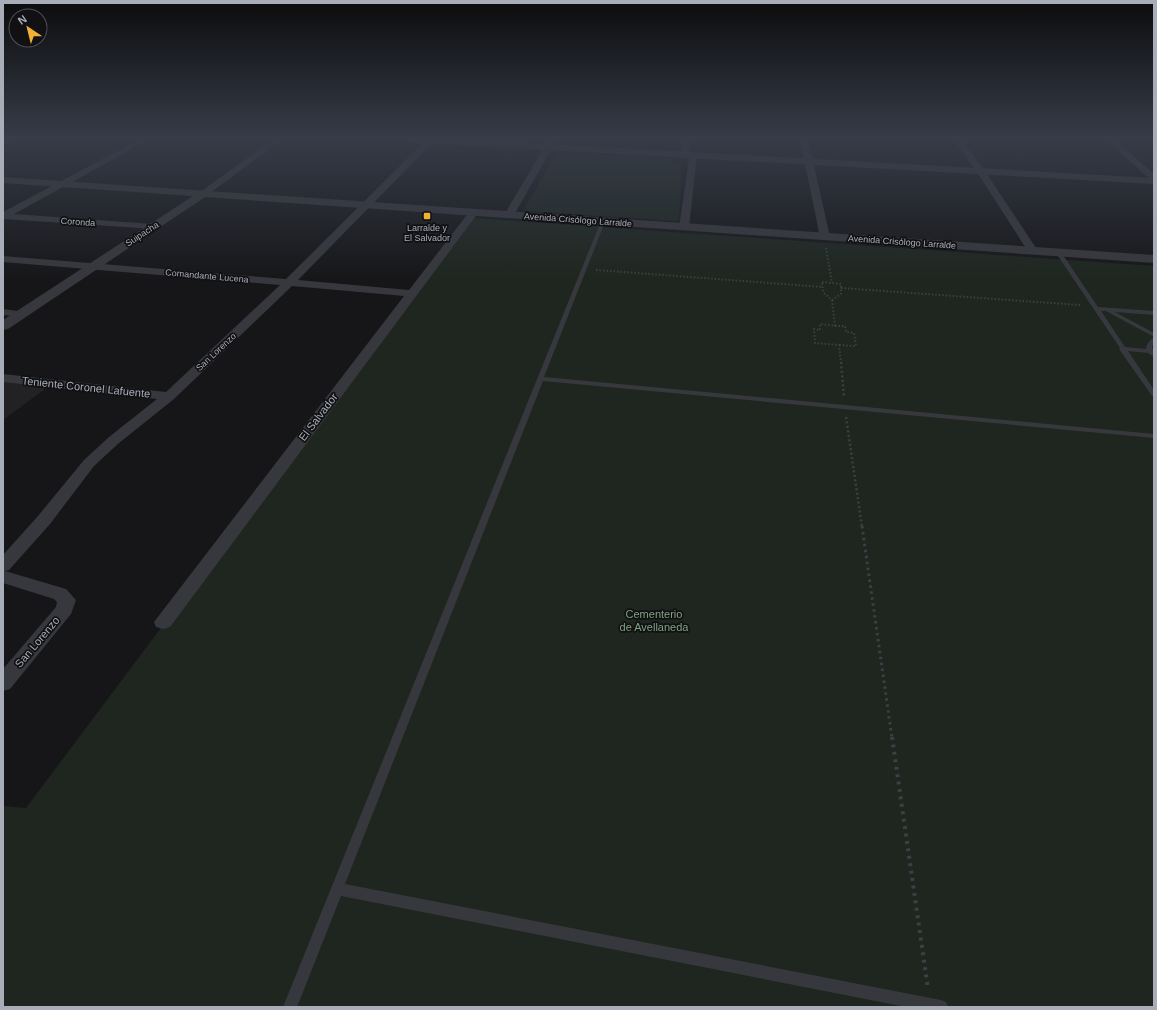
<svg xmlns="http://www.w3.org/2000/svg" width="1157" height="1010" viewBox="0 0 1157 1010" font-family="Arial,sans-serif">
<style>
.built{fill:#222225}
.green{fill:#1e261f}
.lines{fill:none;stroke-linecap:round;stroke-linejoin:round}
.path-far3{stroke:#3d3f44;stroke-width:2;stroke-dasharray:1.5 2;stroke-linecap:butt}
.path-far2{stroke:#3d3f44;stroke-width:2.5;stroke-dasharray:2 2.5;stroke-linecap:butt}
.path-far1{stroke:#3d3f44;stroke-width:3;stroke-dasharray:2.5 3.5;stroke-linecap:butt}
.path{stroke:#3d3f44;stroke-width:4;stroke-dasharray:3 4.5;stroke-linecap:butt}
.service{fill:#37383d;fill-rule:evenodd}
.minor{fill:#37383d;fill-rule:evenodd}
.tertiary{fill:#37383d;fill-rule:evenodd}
.poi-dot{fill:#f2b134;stroke:#111113;stroke-width:1.5}
.labels{text-anchor:middle;stroke-width:3.5;stroke-linejoin:round;paint-order:stroke}
.far-street-label{font-size:9px;fill:#a8adb8;stroke:#111113}
.far-poi-label{font-size:9px;fill:#a8adb8;stroke:#111113}
.street-label{font-size:11px;fill:#a8adb8;stroke:#111113}
.park-label{font-size:11px;fill:#7fa381;stroke:#111113}
</style>
<rect width="100%" height="100%" fill="#161618"/>
<path class="built" d="M 3,381 L 49,386 L 3,420 Z"/>
<path class="green" d="M 557,152 L 672,158 L 672,162 L 682,163 L 679,220 L 674,221 L 527,211 L 524,209 Z
M 473,218 L 1154,266 L 1154,1007 L 3,1007 L 3,806 L 26,808 L 181,601 Z"/>
<g class="lines">
<path class="path-far3" d="M 826,248 L 832,283
M 596,270 L 823,287
M 822,282 L 841,284 L 841,294 L 832,300 L 823,292 Z
M 841,288 L 1080,305
M 832,300 L 835,326 L 820,324 L 820,330 L 814,329 L 815,343 L 839,345 L 841,363
M 835,326 L 845,326 L 846,332 L 854,333 L 856,346 L 839,345"/>
<path class="path-far2" d="M 841,362 L 844,397
M 846,417 L 862,527"/>
<path class="path-far1" d="M 862,526 L 892,738"/>
<path class="path" d="M 892,737 L 928,989"/>
<path class="service" d="M 601,221 L 605,222 L 544,377 L 1154,434 L 1154,438 L 543,381 L 345,884 L 941,1000 L 946,1002 L 948,1007 L 906,1007 L 341,896 L 297,1007 L 283,1007 Z
M 1057,252 L 1061,252 L 1098,307 L 1154,311 L 1154,315 L 1115,312 L 1154,333 L 1154,337 L 1106,311 L 1101,311 L 1125,347 L 1146,349 C 1146,345 1150,339 1154,338 L 1154,344 L 1152,346 L 1154,356 L 1151,355 L 1148,353 L 1128,351 L 1154,390 L 1154,397 L 1152,396 L 1119,349 L 1120,348 L 1056,253 Z"/>
<path class="minor" d="M 15,139 L 14,141 L 3,145 L 3,140 Z
M 140,139 L 150,139 L 14,214 L 152,224 L 155,225 L 157,227 L 155,229 L 3,219 L 3,212 Z
M 274,139 L 283,139 L 206,196 L 200,196 L 199,194 L 200,192 Z
M 427,139 L 436,139 L 298,280 L 409,290 L 470,211 L 476,211 L 478,213 L 170,627 L 163,629 L 156,627 L 154,622 L 404,296 L 292,286 L 174,399 L 119,443 L 94,466 L 50,524 L 9,570 L 5,571 L 66,589 L 76,600 L 71,614 L 10,689 L 3,691 L 3,669 L 56,607 L 57,602 L 54,599 L 3,583 L 3,555 L 38,516 L 84,460 L 109,437 L 157,399 L 3,382 L 3,374 L 166,392 L 280,285 L 3,262 L 3,256 L 286,279 Z
M 549,139 L 557,139 L 514,215 L 509,218 L 506,217 L 504,215 Z
M 683,139 L 691,139 L 689,154 L 685,156 L 681,154 Z
M 800,139 L 808,139 L 830,237 L 828,239 L 825,240 L 820,237 Z
M 953,139 L 961,139 L 985,171 L 1038,251 L 1037,253 L 1029,253 L 977,172 Z
M 1105,139 L 1114,139 L 1154,174 L 1154,181 L 1151,180 Z
M 690,153 L 696,153 L 697,155 L 689,227 L 684,230 L 679,227 Z
M 3,309 L 25,312 L 27,314 L 25,316 L 21,317 L 3,315 Z"/>
<path class="tertiary" d="M 401,139 L 461,139 L 1154,178 L 1154,184 L 405,142 Z
M 3,177 L 1154,255 L 1154,263 L 205,197 L 8,329 L 3,330 L 3,320 L 193,196 L 3,183 Z"/>
</g>
<linearGradient id="sky" x2="0" y2="1"><stop stop-color="#0c0c0d"/><stop offset="0.49" stop-color="#363c48"/><stop offset="1" stop-color="#363c48" stop-opacity="0"/></linearGradient>
<rect width="1157" height="281" fill="url(#sky)"/>
<rect class="poi-dot" x="423" y="212" width="8" height="8" rx="2"/>
<g class="labels">
<g class="far-street-label">
<text transform="translate(578 220) rotate(4)" y="3">Avenida Crisólogo Larralde</text>
<text transform="translate(78 222) rotate(4)" y="3">Coronda</text>
<text transform="translate(142 234) rotate(-33)" y="3">Suipacha</text>
<text transform="translate(902 242) rotate(4)" y="3">Avenida Crisólogo Larralde</text>
<text transform="translate(207 276) rotate(5)" y="3">Comandante Lucena</text>
<text transform="translate(216 352) rotate(-43)" y="3">San Lorenzo</text>
</g>
<g class="far-poi-label">
<text x="427" y="231">Larralde y<tspan x="427" dy="10">El Salvador</tspan></text>
</g>
<g class="street-label">
<text transform="translate(86 387) rotate(6)" y="4">Teniente Coronel Lafuente</text>
<text transform="translate(318 417) rotate(-53)" y="4">El Salvador</text>
<text transform="translate(37 642) rotate(-50)" y="4">San Lorenzo</text>
</g>
<g class="park-label">
<text x="654" y="618">Cementerio<tspan x="654" dy="13">de Avellaneda</tspan></text>
</g>
</g>
<rect width="1157" height="1010" fill="none" stroke="#a8adb8" stroke-width="8"/>
<g transform="translate(28 28) rotate(325)"><circle r="19" fill="#111113" stroke="#4d4f55"/>
<path d="M0-3L7 15L0 10L-7 15Z" fill="#f2b134"/>
<text y="-6" font-size="11" font-weight="bold" text-anchor="middle" fill="#a8adb8">N</text>
</g>
</svg>
